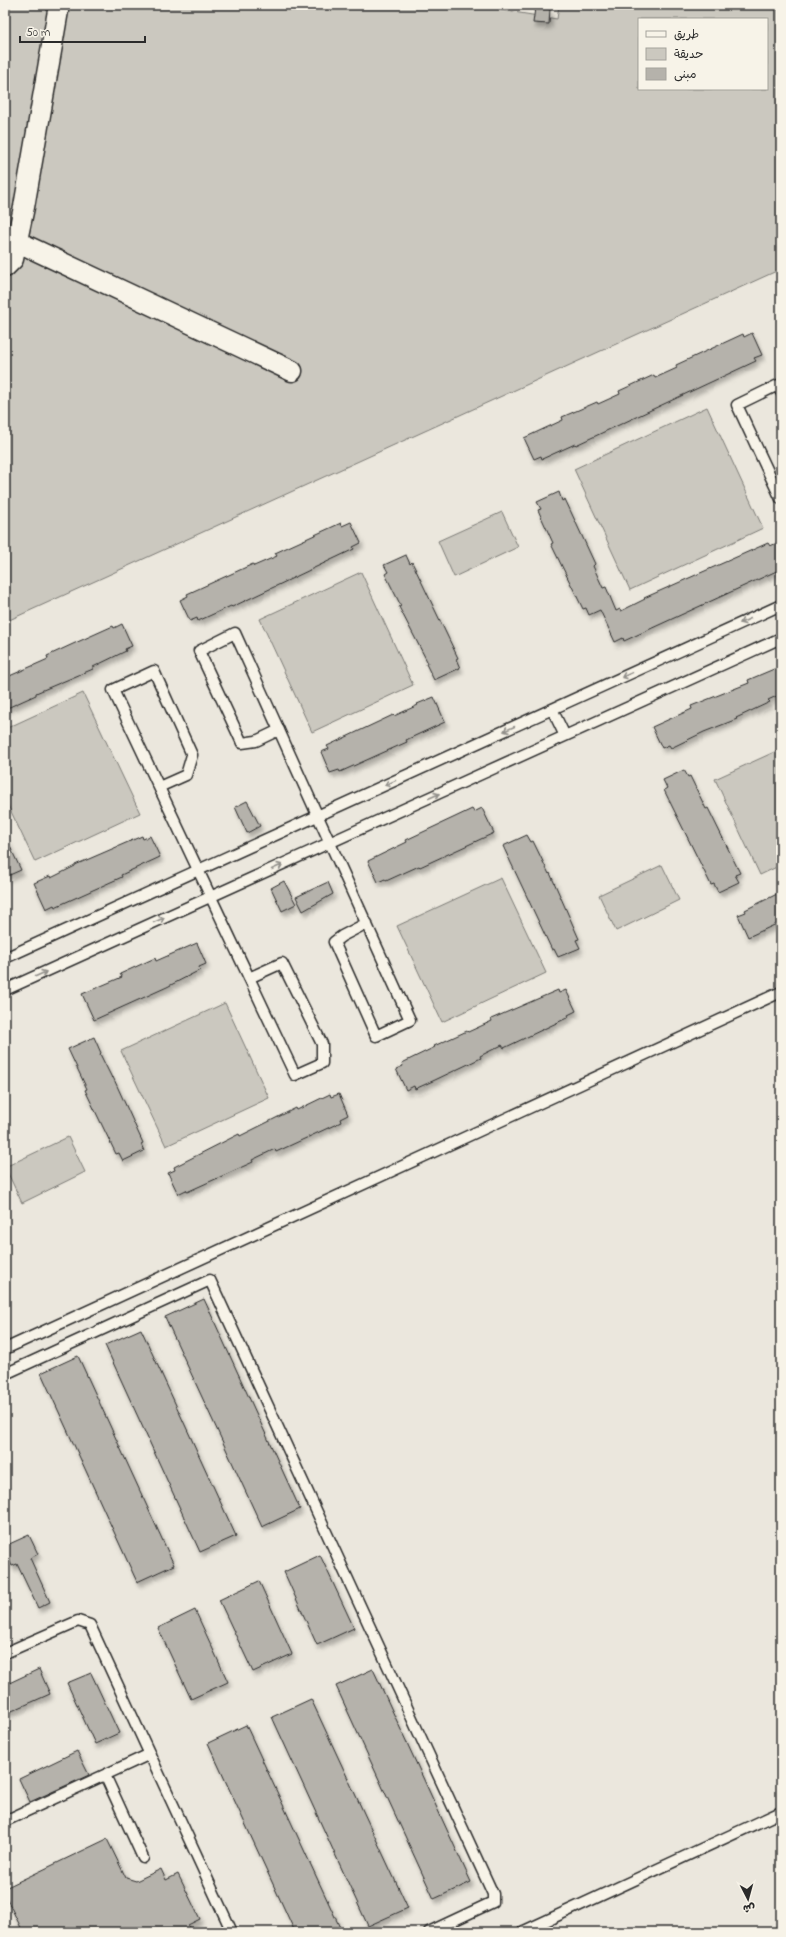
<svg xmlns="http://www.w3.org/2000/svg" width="786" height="1937" viewBox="0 0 786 1937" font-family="'Indie Flower','Playpen Sans Arabic',sans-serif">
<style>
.green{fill:#cbc8bf;stroke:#7b7a75;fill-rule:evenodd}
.building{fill:#b5b2ab;stroke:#2b2b2b;filter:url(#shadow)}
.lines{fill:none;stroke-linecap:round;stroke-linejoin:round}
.service-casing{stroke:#2b2b2b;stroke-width:13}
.minor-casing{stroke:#2b2b2b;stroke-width:23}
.service{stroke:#f7f3e8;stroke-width:10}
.minor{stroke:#f7f3e8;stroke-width:20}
.oneway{stroke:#918f8a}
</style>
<defs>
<filter id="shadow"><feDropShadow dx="2.5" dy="4.5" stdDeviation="2" flood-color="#0004"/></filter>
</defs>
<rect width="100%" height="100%" fill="#ebe7dd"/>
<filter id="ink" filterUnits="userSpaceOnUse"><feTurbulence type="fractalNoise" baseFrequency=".025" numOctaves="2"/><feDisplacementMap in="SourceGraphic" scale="8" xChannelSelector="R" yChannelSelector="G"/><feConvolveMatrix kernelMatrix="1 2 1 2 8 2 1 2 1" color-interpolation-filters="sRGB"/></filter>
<g filter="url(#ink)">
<path class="green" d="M 5,5 L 501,5 L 501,10 L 557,19 L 559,5 L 781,5 L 781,269 L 5,622 ZM 639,19 L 767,19 L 767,89 L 639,89 Z
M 707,407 L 763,528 L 630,590 L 574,469 Z
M 502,512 L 518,547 L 454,577 L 438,541 Z
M 361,572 L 413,685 L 312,732 L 260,619 Z
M 83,693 L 140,813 L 35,862 L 5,799 L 5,729 Z
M 781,749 L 781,865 L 760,875 L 715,779 Z
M 662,865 L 679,900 L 616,931 L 599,895 Z
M 501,878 L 546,973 L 442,1022 L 397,926 Z
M 225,1003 L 269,1098 L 166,1146 L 121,1051 Z
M 68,1137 L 85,1172 L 22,1203 L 5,1167 Z"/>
<path class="building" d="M 535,8 L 550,9 L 549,24 L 533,23 Z
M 752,333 L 762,355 L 754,358 L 756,361 L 576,445 L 575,444 L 542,459 L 541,456 L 534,459 L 524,438 L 563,420 L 562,417 L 597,402 L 598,404 L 620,394 L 619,391 L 654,375 L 655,378 L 677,368 L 676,365 L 743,334 L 744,337 Z
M 559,492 L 562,501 L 565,499 L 595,564 L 593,566 L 603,588 L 606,587 L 616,611 L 620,609 L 621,611 L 645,599 L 644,598 L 768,543 L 770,546 L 777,543 L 781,552 L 781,569 L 624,641 L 623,638 L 615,642 L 600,610 L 589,615 L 586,608 L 583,609 L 551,544 L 553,543 L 538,510 L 541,509 L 537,502 Z
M 351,522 L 361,543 L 353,547 L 354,549 L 232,607 L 231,606 L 198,621 L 197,618 L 190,621 L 180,600 L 188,596 L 187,594 L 253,564 L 254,566 L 277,556 L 275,553 L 341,523 L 342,526 Z
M 406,555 L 410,564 L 412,562 L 458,658 L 456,659 L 460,668 L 434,680 L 426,664 L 428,663 L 399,607 L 401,606 L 385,574 L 388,572 L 384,565 Z
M 122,624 L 132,646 L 125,649 L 126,651 L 93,667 L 93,669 L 36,693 L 36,695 L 5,709 L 5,678 L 48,659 L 47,656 L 73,644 L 113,626 L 114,628 Z
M 781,666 L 781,694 L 768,700 L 770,702 L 736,718 L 737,719 L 704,732 L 671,748 L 669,745 L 662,748 L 652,727 L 692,709 L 691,706 L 749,683 L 748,680 Z
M 434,697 L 445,722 L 406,740 L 407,742 L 380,754 L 340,772 L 339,770 L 330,773 L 321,752 L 329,749 L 327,746 L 393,715 L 394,716 L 418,705 L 417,704 Z
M 684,770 L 688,777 L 690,776 L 706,809 L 708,808 L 740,873 L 735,875 L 739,882 L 718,892 L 714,884 L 711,885 L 664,790 L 667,788 L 663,780 Z
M 247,801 L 260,826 L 247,833 L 235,807 Z
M 482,808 L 494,833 L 420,867 L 419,866 L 386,881 L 385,879 L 378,882 L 368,861 L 407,842 L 406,840 L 453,818 L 472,809 L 474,812 Z
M 527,835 L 531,842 L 533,841 L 549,874 L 550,873 L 579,939 L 576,940 L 580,948 L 558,957 L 554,949 L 552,950 L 503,846 Z
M 5,836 L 21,870 L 5,877 Z
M 142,836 L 143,839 L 150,836 L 160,857 L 121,875 L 122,877 L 55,907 L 54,905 L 46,909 L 34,883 L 50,876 L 51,878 L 75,866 L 75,865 Z
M 284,881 L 296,904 L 282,911 L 271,888 Z
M 328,882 L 333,894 L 303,911 L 296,897 Z
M 781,892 L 781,922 L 748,937 L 738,915 L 746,912 L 745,910 Z
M 197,943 L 206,964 L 199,967 L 200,970 L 167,987 L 94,1020 L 82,994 L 122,977 L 120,974 L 155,958 L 156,961 Z
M 558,990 L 559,993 L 566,990 L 576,1011 L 568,1015 L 569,1017 L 504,1048 L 502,1045 L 480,1056 L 481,1058 L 435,1080 L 415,1089 L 414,1086 L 406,1090 L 396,1069 L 403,1066 L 402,1063 L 435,1047 L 434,1046 L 467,1031 L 468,1032 L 492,1021 L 491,1019 Z
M 94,1037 L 101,1053 L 100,1054 L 112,1078 L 113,1077 L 143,1143 L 141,1144 L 144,1151 L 123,1161 L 119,1153 L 116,1154 L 85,1090 L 87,1089 L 68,1049 Z
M 330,1094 L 331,1097 L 339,1094 L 348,1115 L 340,1119 L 341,1122 L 276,1152 L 275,1149 L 252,1160 L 253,1162 L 187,1192 L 186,1190 L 178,1194 L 168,1173 L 175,1170 L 174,1167 L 239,1134 L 240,1136 L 296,1108 L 297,1110 Z
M 204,1299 L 300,1509 L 262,1527 L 165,1317 Z
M 141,1329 L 236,1536 L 200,1552 L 105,1345 Z
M 78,1356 L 174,1565 L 137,1582 L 41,1373 Z
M 29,1535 L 38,1554 L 30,1558 L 50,1602 L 38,1608 L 17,1564 L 12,1566 L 5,1552 L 5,1546 Z
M 320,1555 L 354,1628 L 317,1645 L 284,1572 Z
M 259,1581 L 292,1654 L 253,1672 L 219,1600 Z
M 195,1610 L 228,1682 L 191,1699 L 158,1628 Z
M 39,1669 L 50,1694 L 5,1714 L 5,1685 Z
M 373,1669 L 471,1882 L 434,1899 L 336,1686 Z
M 91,1673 L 119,1733 L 95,1744 L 67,1683 Z
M 311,1699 L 408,1908 L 368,1926 L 272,1717 Z
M 246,1725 L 342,1932 L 295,1932 L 208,1743 Z
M 77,1751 L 89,1775 L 30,1802 L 19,1779 Z
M 107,1839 L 126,1878 L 136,1881 L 161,1869 L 166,1880 L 178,1874 L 200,1919 L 188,1925 L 191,1932 L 23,1932 L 5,1895 L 5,1888 Z"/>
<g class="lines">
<g class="service-casing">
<path id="service" d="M 781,392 L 778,385 L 737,405 L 781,499
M 552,709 L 565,736
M 279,730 L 256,741 L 242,743 L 199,651 L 235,633 L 410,1020 L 376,1036 L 334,942 L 342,936 L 367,923
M 159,787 L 186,775 L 192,755 L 154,671 L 113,690 L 295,1075 L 322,1063 L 322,1044 L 282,963 L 249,978
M 5,958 L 781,605
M 5,990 L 781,638
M 5,1349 L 781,992
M 5,1374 L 210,1280 L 493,1894 L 493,1902 L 429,1932
M 5,1653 L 78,1621 L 90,1625 L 232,1932
M 105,1775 L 143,1858
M 5,1821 L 150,1754
M 522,1932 L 781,1812"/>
</g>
<g class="minor-casing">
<path id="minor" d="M 16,241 L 292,371
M 5,267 L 13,259 L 24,207 L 59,5"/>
</g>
<use href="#service" class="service"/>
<use href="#minor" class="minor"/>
</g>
<defs><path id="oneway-shaft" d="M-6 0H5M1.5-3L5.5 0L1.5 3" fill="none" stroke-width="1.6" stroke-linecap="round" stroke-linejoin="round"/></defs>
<g class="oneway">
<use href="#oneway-shaft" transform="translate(745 621) rotate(156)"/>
<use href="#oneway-shaft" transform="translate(627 675) rotate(156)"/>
<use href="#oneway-shaft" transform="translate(509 729) rotate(156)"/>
<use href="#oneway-shaft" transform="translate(390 783) rotate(156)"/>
<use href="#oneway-shaft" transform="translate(434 796) rotate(-24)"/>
<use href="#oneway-shaft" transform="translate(277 867) rotate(-24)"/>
<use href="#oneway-shaft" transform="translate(159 920) rotate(-24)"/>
<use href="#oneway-shaft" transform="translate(41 974) rotate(-24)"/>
</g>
</g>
<rect width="786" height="1937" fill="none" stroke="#f7f3e8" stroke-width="20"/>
<rect x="10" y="10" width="766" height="1917" fill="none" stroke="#2b2b2b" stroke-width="1.5" filter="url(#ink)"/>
<rect x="638" y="18" width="130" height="72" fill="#f7f3e8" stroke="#a5a39c"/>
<rect x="646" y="31" width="20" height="6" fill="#f7f3e8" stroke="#a5a39c"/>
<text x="674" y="38" font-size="12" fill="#2b2b2b">طريق</text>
<rect x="646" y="48" width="20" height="12" fill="#cbc8bf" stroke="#a5a39c"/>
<text x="674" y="58" font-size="12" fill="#2b2b2b">حديقة</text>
<rect x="646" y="68" width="20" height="12" fill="#b5b2ab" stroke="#a5a39c"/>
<text x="674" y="78" font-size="12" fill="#2b2b2b">مبنى</text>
<g transform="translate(748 1899) rotate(174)" stroke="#f7f3e8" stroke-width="3" paint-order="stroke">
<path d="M0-3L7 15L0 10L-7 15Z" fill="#2b2b2b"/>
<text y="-6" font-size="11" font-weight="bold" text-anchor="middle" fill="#2b2b2b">ش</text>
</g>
<path d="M20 36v6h125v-6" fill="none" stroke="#2b2b2b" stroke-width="2"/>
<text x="26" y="36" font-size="12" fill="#2b2b2b" stroke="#f7f3e8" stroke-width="3" paint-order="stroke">50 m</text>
</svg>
